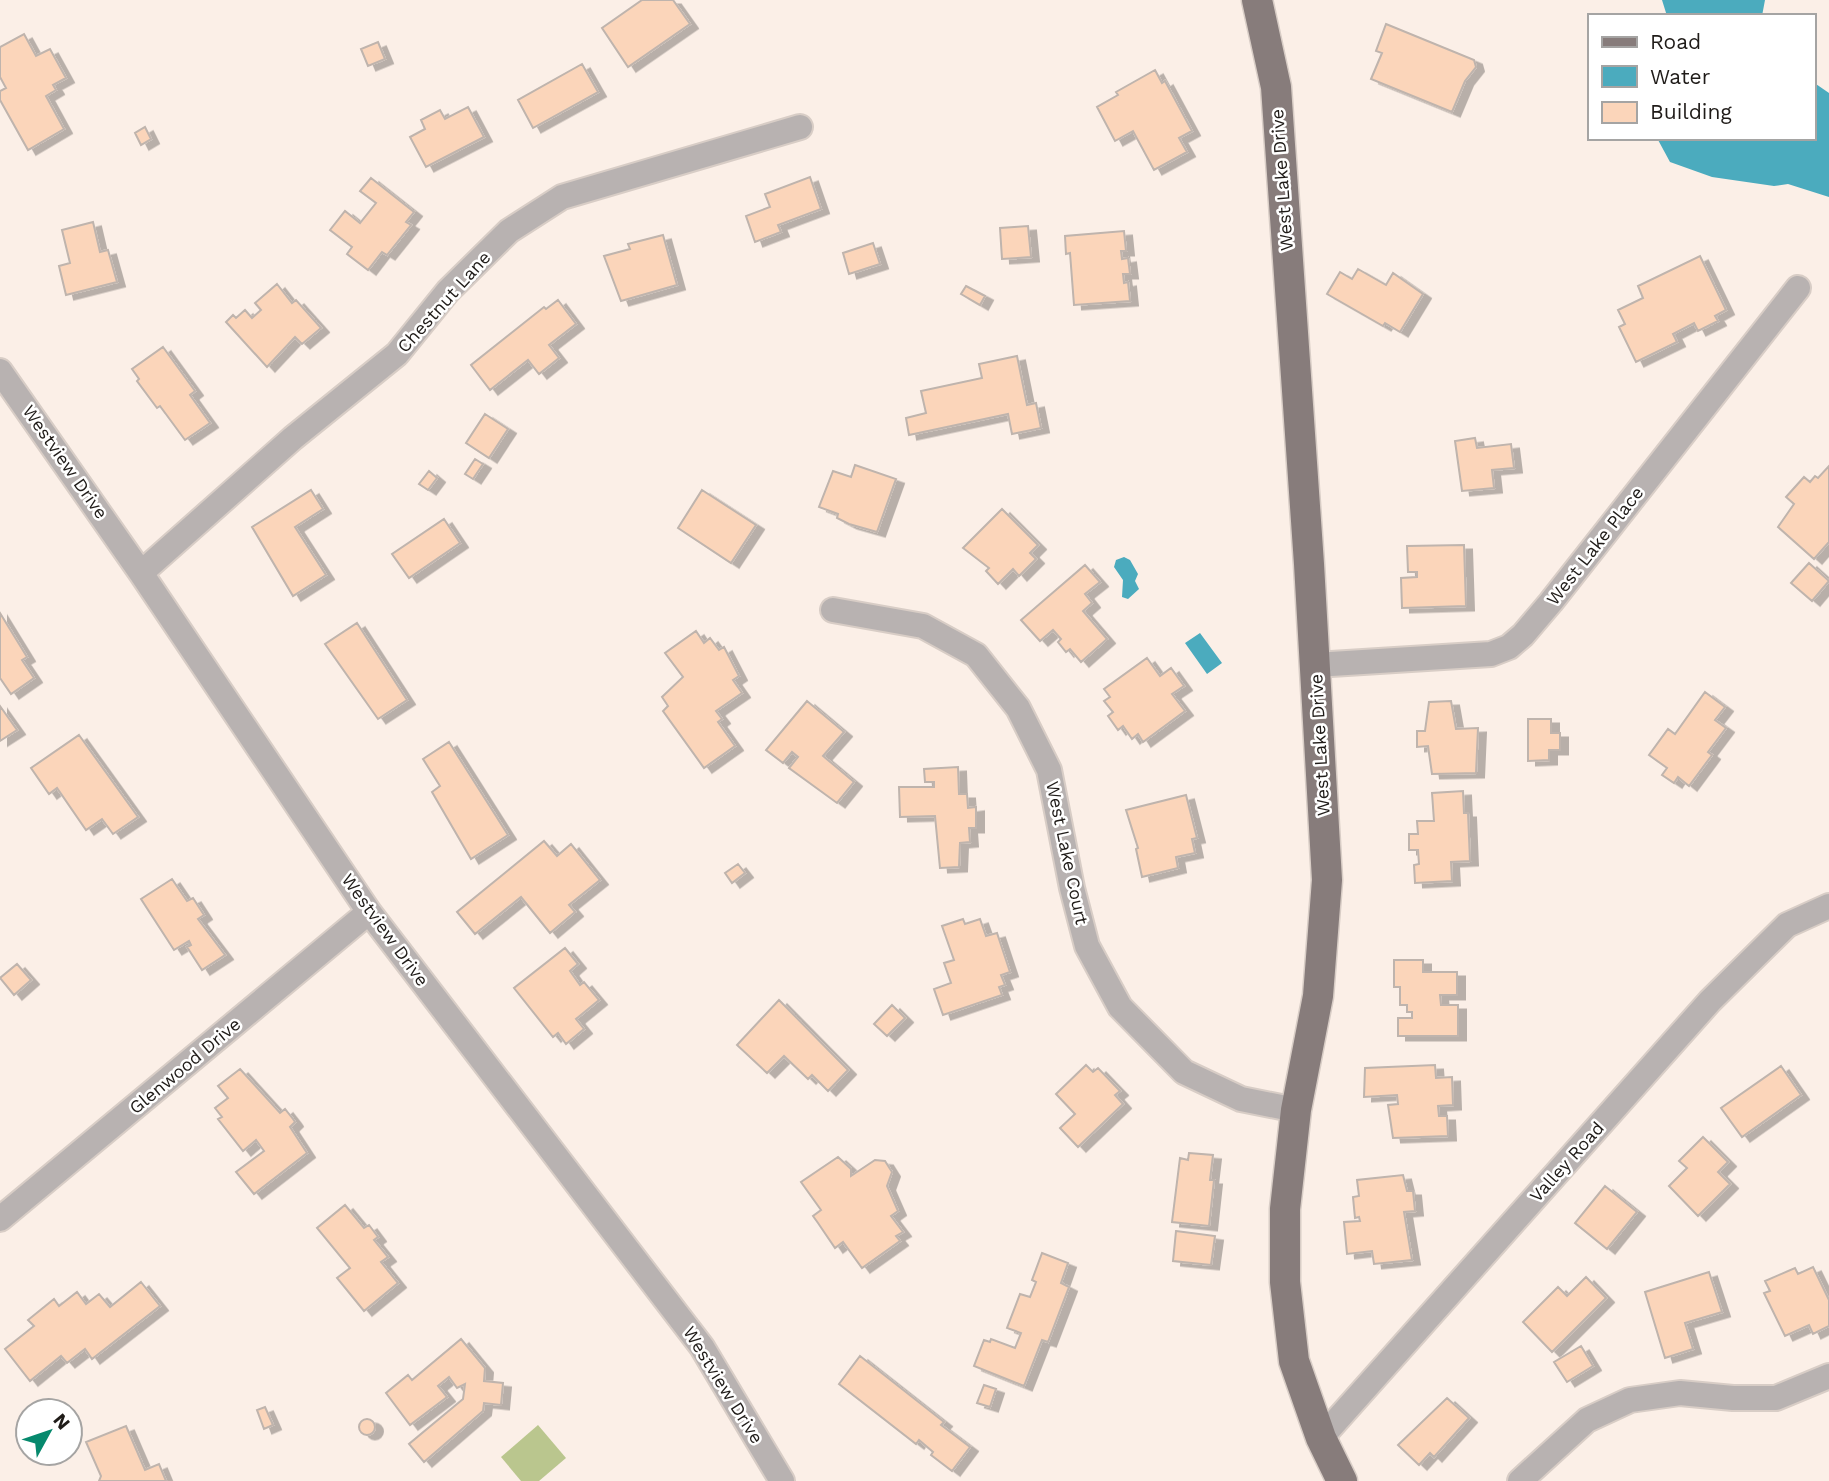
<svg xmlns="http://www.w3.org/2000/svg" width="1829" height="1481" viewBox="0 0 1829 1481" font-family="'Work Sans',sans-serif">
<style>
.green{fill:#bac68e}
.water{fill:#4babbe}
.building{fill:#fbd5ba;stroke:#bfb4ad;stroke-width:2;filter:url(#shadow)}
.lines{fill:none;stroke-linecap:round;stroke-linejoin:round}
.minor-casing{stroke:#d8cdc6;stroke-width:28}
.major-casing{stroke:#d8cdc6;stroke-width:33}
.minor{stroke:#b8b2b1;stroke-width:24}
.major{stroke:#877c7b;stroke-width:30}
.labels{text-anchor:middle;stroke-width:5;stroke-linejoin:round;paint-order:stroke}
.street-label{font-size:18px;fill:#1f1b18;stroke:#fff}
</style>
<defs>
<filter id="shadow"><feDropShadow dx="8" dy="4.5" stdDeviation="0" flood-color="#0004"/></filter>
</defs>
<rect width="100%" height="100%" fill="#fbefe7"/>
<path class="green" d="M 538,1425 L 566,1458 L 539,1481 L 521,1481 L 501,1457 Z"/>
<path class="water" d="M 1662,0 L 1765,0 L 1762,16 L 1667,16 Z
M 1813,82 L 1829,93 L 1829,197 L 1788,184 L 1774,186 L 1712,177 L 1670,162 L 1657,138 L 1813,138 Z
M 1124,557 L 1130,560 L 1138,574 L 1135,581 L 1139,589 L 1128,599 L 1122,597 L 1123,580 L 1114,567 L 1116,560 Z
M 1200,633 L 1222,663 L 1207,674 L 1185,643 Z"/>
<path class="building" d="M 642,0 L 673,0 L 690,24 L 628,67 L 602,28 Z
M 1386,24 L 1474,60 L 1476,67 L 1465,81 L 1452,112 L 1371,79 L 1382,53 L 1376,51 Z
M 24,34 L 36,56 L 50,49 L 66,78 L 53,85 L 56,90 L 46,96 L 64,129 L 28,150 L 0,100 L 0,91 L 6,88 L 0,77 L 0,47 Z
M 378,42 L 385,59 L 368,66 L 361,49 Z
M 582,64 L 598,92 L 533,128 L 518,100 Z
M 1155,70 L 1162,83 L 1165,81 L 1192,131 L 1179,138 L 1187,152 L 1154,170 L 1133,131 L 1115,141 L 1097,107 L 1118,95 L 1116,92 Z
M 468,107 L 484,137 L 426,167 L 410,137 L 425,129 L 421,120 L 440,110 L 445,119 Z
M 145,127 L 151,139 L 141,145 L 135,133 Z
M 810,177 L 821,209 L 778,225 L 781,232 L 755,242 L 746,216 L 770,207 L 765,194 Z
M 371,178 L 414,212 L 406,222 L 411,225 L 387,255 L 382,252 L 368,270 L 347,254 L 352,247 L 330,230 L 345,211 L 360,223 L 376,203 L 360,191 Z
M 93,222 L 100,252 L 108,250 L 117,282 L 66,295 L 59,266 L 70,263 L 62,230 Z
M 1028,226 L 1031,257 L 1002,259 L 1000,228 Z
M 1124,231 L 1126,251 L 1121,251 L 1122,259 L 1128,258 L 1130,274 L 1123,274 L 1124,283 L 1128,282 L 1130,301 L 1074,305 L 1070,253 L 1066,254 L 1065,236 Z
M 663,235 L 677,285 L 621,301 L 604,256 L 630,249 L 628,244 Z
M 873,243 L 880,264 L 849,274 L 843,253 Z
M 1700,256 L 1726,310 L 1715,316 L 1718,321 L 1698,331 L 1694,323 L 1673,334 L 1677,342 L 1636,362 L 1619,327 L 1625,324 L 1618,310 L 1643,298 L 1638,286 Z
M 1358,269 L 1386,285 L 1393,273 L 1423,294 L 1400,332 L 1385,323 L 1383,326 L 1327,294 L 1340,272 L 1352,279 Z
M 277,284 L 292,303 L 296,300 L 321,328 L 302,344 L 295,337 L 267,367 L 226,322 L 233,315 L 236,318 L 245,310 L 252,318 L 261,310 L 255,303 Z
M 966,286 L 985,296 L 980,305 L 961,294 Z
M 558,300 L 576,324 L 549,345 L 559,358 L 539,374 L 528,360 L 490,390 L 471,365 L 544,307 L 546,309 Z
M 163,347 L 195,391 L 190,395 L 210,423 L 185,440 L 160,406 L 157,408 L 137,381 L 139,379 L 132,369 Z
M 1017,356 L 1027,405 L 1036,403 L 1041,428 L 1012,434 L 1008,414 L 909,435 L 906,418 L 926,413 L 921,391 L 982,378 L 979,364 Z
M 485,414 L 508,429 L 489,458 L 466,443 Z
M 1475,438 L 1477,448 L 1511,444 L 1514,468 L 1492,470 L 1494,488 L 1462,491 L 1455,441 Z
M 475,459 L 483,464 L 473,479 L 465,474 Z
M 855,465 L 896,479 L 877,532 L 849,524 L 837,518 L 838,514 L 819,507 L 833,471 L 851,477 Z
M 1829,466 L 1829,542 L 1814,559 L 1778,527 L 1794,504 L 1786,497 L 1804,477 L 1810,482 L 1815,476 L 1818,478 Z
M 429,471 L 437,478 L 428,490 L 419,484 Z
M 311,490 L 323,509 L 295,527 L 326,575 L 293,596 L 252,527 Z
M 702,490 L 756,525 L 731,563 L 678,528 Z
M 1002,509 L 1038,545 L 1030,553 L 1036,559 L 1019,576 L 1013,569 L 998,584 L 986,571 L 989,568 L 963,548 Z
M 444,519 L 460,543 L 409,578 L 392,554 Z
M 1464,545 L 1466,606 L 1402,608 L 1401,578 L 1417,577 L 1417,572 L 1408,572 L 1407,546 Z
M 1809,563 L 1829,581 L 1812,601 L 1791,583 Z
M 1085,565 L 1100,582 L 1085,594 L 1092,603 L 1083,611 L 1107,639 L 1081,662 L 1070,649 L 1066,652 L 1058,642 L 1061,639 L 1053,630 L 1040,641 L 1021,620 Z
M 0,613 L 27,657 L 22,660 L 34,678 L 11,694 L 0,678 Z
M 357,623 L 407,700 L 378,719 L 325,644 Z
M 696,631 L 704,643 L 710,638 L 719,650 L 724,647 L 739,676 L 733,680 L 742,693 L 716,711 L 722,719 L 718,722 L 735,746 L 704,768 L 663,711 L 668,706 L 662,697 L 683,677 L 665,653 Z
M 1147,658 L 1160,676 L 1171,668 L 1184,686 L 1172,694 L 1185,711 L 1143,742 L 1138,734 L 1132,739 L 1123,726 L 1118,730 L 1108,716 L 1113,712 L 1104,701 L 1110,697 L 1104,689 Z
M 1705,692 L 1725,707 L 1715,720 L 1726,728 L 1708,752 L 1712,755 L 1689,786 L 1678,777 L 1674,783 L 1662,775 L 1667,768 L 1649,755 L 1668,729 L 1675,734 Z
M 807,701 L 844,732 L 823,756 L 854,782 L 837,803 L 789,768 L 798,757 L 792,752 L 783,763 L 766,750 Z
M 1451,701 L 1456,729 L 1478,728 L 1476,773 L 1432,774 L 1428,746 L 1417,747 L 1417,731 L 1425,731 L 1429,702 Z
M 0,706 L 17,730 L 0,741 Z
M 1528,719 L 1551,719 L 1551,733 L 1560,733 L 1560,750 L 1549,750 L 1549,760 L 1528,761 Z
M 79,735 L 138,817 L 113,834 L 102,819 L 86,830 L 57,788 L 49,794 L 31,768 Z
M 449,742 L 508,835 L 471,859 L 432,792 L 440,786 L 423,759 Z
M 958,767 L 959,794 L 967,794 L 968,808 L 976,807 L 976,828 L 969,828 L 970,842 L 960,843 L 959,867 L 940,868 L 935,816 L 900,817 L 899,787 L 934,787 L 934,782 L 925,782 L 924,769 Z
M 1463,791 L 1464,813 L 1468,813 L 1470,861 L 1451,862 L 1452,881 L 1415,883 L 1414,865 L 1419,864 L 1418,850 L 1409,850 L 1409,834 L 1418,834 L 1417,821 L 1434,821 L 1432,793 Z
M 1186,795 L 1197,838 L 1192,839 L 1195,853 L 1176,857 L 1178,868 L 1142,877 L 1136,849 L 1138,848 L 1126,810 Z
M 544,841 L 557,856 L 571,844 L 600,880 L 569,905 L 575,912 L 550,933 L 521,897 L 475,934 L 457,912 Z
M 738,864 L 745,873 L 732,883 L 725,873 Z
M 172,879 L 187,901 L 193,898 L 204,915 L 198,919 L 225,955 L 202,970 L 187,947 L 191,945 L 189,941 L 174,950 L 141,899 Z
M 963,919 L 965,924 L 980,919 L 986,936 L 997,933 L 1010,972 L 1001,975 L 1005,985 L 999,987 L 1002,995 L 943,1015 L 934,989 L 951,983 L 944,963 L 954,960 L 942,926 Z
M 565,948 L 578,964 L 570,971 L 580,985 L 584,982 L 599,1000 L 576,1019 L 584,1029 L 566,1044 L 558,1033 L 553,1037 L 514,988 Z
M 1394,960 L 1423,960 L 1423,972 L 1457,972 L 1457,995 L 1440,995 L 1441,1005 L 1458,1005 L 1458,1036 L 1398,1036 L 1398,1018 L 1412,1018 L 1412,1012 L 1407,1012 L 1407,1005 L 1400,1005 L 1400,987 L 1394,987 Z
M 17,964 L 31,980 L 14,995 L 0,978 Z
M 779,1000 L 848,1070 L 828,1091 L 812,1075 L 808,1079 L 784,1056 L 767,1073 L 737,1045 Z
M 892,1005 L 905,1018 L 887,1036 L 874,1024 Z
M 1086,1065 L 1093,1072 L 1098,1068 L 1120,1091 L 1115,1095 L 1123,1104 L 1078,1147 L 1060,1128 L 1075,1114 L 1056,1094 Z
M 1435,1065 L 1436,1078 L 1452,1077 L 1453,1105 L 1438,1106 L 1439,1116 L 1447,1116 L 1448,1136 L 1393,1138 L 1388,1105 L 1398,1104 L 1397,1095 L 1364,1097 L 1365,1068 Z
M 1781,1066 L 1801,1095 L 1742,1137 L 1721,1108 Z
M 240,1069 L 280,1113 L 285,1109 L 293,1119 L 295,1122 L 290,1127 L 307,1153 L 254,1194 L 236,1172 L 264,1151 L 256,1140 L 243,1151 L 218,1119 L 222,1117 L 215,1108 L 228,1098 L 218,1086 Z
M 1703,1137 L 1728,1162 L 1718,1172 L 1730,1184 L 1698,1216 L 1669,1186 L 1687,1168 L 1679,1161 Z
M 1189,1153 L 1213,1155 L 1210,1180 L 1214,1180 L 1209,1226 L 1172,1222 L 1180,1158 L 1188,1160 Z
M 838,1157 L 851,1169 L 851,1176 L 875,1160 L 885,1161 L 892,1172 L 887,1186 L 898,1211 L 891,1216 L 903,1232 L 896,1236 L 900,1241 L 862,1268 L 843,1242 L 835,1248 L 818,1223 L 813,1216 L 821,1210 L 801,1182 Z
M 1403,1175 L 1407,1191 L 1413,1191 L 1415,1211 L 1404,1212 L 1412,1260 L 1374,1264 L 1372,1251 L 1347,1254 L 1344,1222 L 1360,1221 L 1359,1217 L 1355,1218 L 1353,1197 L 1359,1196 L 1357,1180 Z
M 1605,1186 L 1637,1212 L 1607,1249 L 1575,1223 Z
M 345,1205 L 364,1228 L 369,1225 L 378,1237 L 374,1240 L 388,1257 L 381,1262 L 398,1283 L 364,1311 L 337,1278 L 350,1268 L 317,1228 Z
M 1176,1231 L 1215,1236 L 1211,1265 L 1173,1261 Z
M 1042,1253 L 1068,1263 L 1061,1283 L 1069,1287 L 1048,1342 L 1042,1340 L 1024,1386 L 974,1366 L 984,1340 L 990,1342 L 991,1339 L 1015,1348 L 1021,1333 L 1007,1328 L 1020,1294 L 1030,1297 L 1036,1282 L 1032,1280 Z
M 1813,1267 L 1829,1300 L 1829,1326 L 1813,1334 L 1809,1325 L 1785,1336 L 1764,1293 L 1770,1291 L 1765,1281 L 1795,1268 L 1798,1274 Z
M 1709,1272 L 1722,1312 L 1685,1323 L 1693,1349 L 1665,1358 L 1645,1292 Z
M 1586,1277 L 1606,1298 L 1552,1352 L 1523,1322 L 1558,1287 L 1567,1296 Z
M 141,1282 L 160,1306 L 92,1359 L 85,1349 L 67,1363 L 61,1356 L 30,1381 L 5,1349 L 34,1326 L 28,1320 L 54,1299 L 59,1306 L 77,1292 L 86,1304 L 99,1294 L 110,1307 Z
M 461,1339 L 485,1368 L 484,1381 L 503,1383 L 501,1405 L 484,1403 L 483,1411 L 424,1462 L 409,1444 L 463,1399 L 465,1384 L 457,1388 L 449,1377 L 438,1386 L 447,1397 L 410,1425 L 386,1393 L 408,1375 L 412,1380 Z
M 1581,1346 L 1593,1366 L 1567,1382 L 1554,1362 Z
M 860,1356 L 944,1422 L 941,1425 L 970,1447 L 952,1471 L 931,1455 L 933,1452 L 919,1440 L 916,1444 L 839,1384 Z
M 984,1385 L 996,1389 L 990,1407 L 977,1403 Z
M 1447,1398 L 1469,1418 L 1434,1457 L 1430,1453 L 1419,1465 L 1398,1445 Z
M 265,1407 L 273,1425 L 264,1429 L 257,1410 Z
M359 1427a8 8 0 1 1 16 0a8 8 0 1 1-16 0Z
M 126,1426 L 145,1470 L 159,1464 L 166,1481 L 99,1481 L 101,1476 L 86,1442 Z"/>
<g class="lines">
<g class="minor-casing">
<path id="minor" d="M 0,371 L 141,573 L 369,912 L 702,1347 L 782,1481
M 141,573 L 293,438 L 397,354 L 448,291 L 509,231 L 562,197 L 800,127
M 833,610 L 923,626 L 976,655 L 1018,708 L 1049,770 L 1072,888 L 1087,946 L 1120,1007 L 1184,1072 L 1241,1099 L 1296,1110
M 1315,665 L 1491,654 L 1509,647 L 1523,635 L 1551,602 L 1798,288
M 0,1219 L 369,912
M 1321,1438 L 1710,1001 L 1787,925 L 1829,906
M 1520,1481 L 1587,1420 L 1630,1400 L 1680,1393 L 1733,1398 L 1776,1398 L 1829,1376"/>
</g>
<g class="major-casing">
<path id="major" d="M 1257,0 L 1276,87 L 1309,564 L 1327,880 L 1318,996 L 1296,1110 L 1285,1209 L 1285,1282 L 1294,1361 L 1321,1438 L 1342,1481"/>
</g>
<use href="#minor" class="minor"/>
<use href="#major" class="major"/>
</g>
<g class="labels">
<g class="street-label">
<text transform="translate(1282 180) rotate(-94)" y="6">West Lake Drive</text>
<text transform="translate(444 302) rotate(-48)" y="6">Chestnut Lane</text>
<text transform="translate(65 462) rotate(55)" y="6">Westview Drive</text>
<text transform="translate(1595 546) rotate(-52)" y="6">West Lake Place</text>
<text transform="translate(1320 745) rotate(-93)" y="6">West Lake Drive</text>
<text transform="translate(1067 853) rotate(78)" y="6">West Lake Court</text>
<text transform="translate(385 930) rotate(54)" y="6">Westview Drive</text>
<text transform="translate(185 1066) rotate(-40)" y="6">Glenwood Drive</text>
<text transform="translate(1567 1162) rotate(-48)" y="6">Valley Road</text>
<text transform="translate(723 1385) rotate(58)" y="6">Westview Drive</text>
</g>
</g>
<rect x="1588" y="14" width="228" height="126" fill="#ffffff" stroke="#a5a4a3" stroke-width="2"/>
<rect x="1602" y="37" width="35" height="10" fill="#877c7b" stroke="#a5a4a3" stroke-width="2"/>
<text x="1650" y="49" font-size="21" fill="#1f1b18">Road</text>
<rect x="1602" y="66" width="35" height="21" fill="#4babbe" stroke="#a5a4a3" stroke-width="2"/>
<text x="1650" y="84" font-size="21" fill="#1f1b18">Water</text>
<rect x="1602" y="102" width="35" height="21" fill="#fbd5ba" stroke="#a5a4a3" stroke-width="2"/>
<text x="1650" y="119" font-size="21" fill="#1f1b18">Building</text>
<g transform="translate(49 1432) rotate(50)"><circle r="33" fill="#ffffff" stroke="#a5a4a3" stroke-width="2"/>
<path d="M0-5L12 26L0 18L-12 26Z" fill="#06896d"/>
<text y="-10" font-size="19" font-weight="bold" text-anchor="middle" fill="#1f1b18">N</text>
</g>
</svg>
